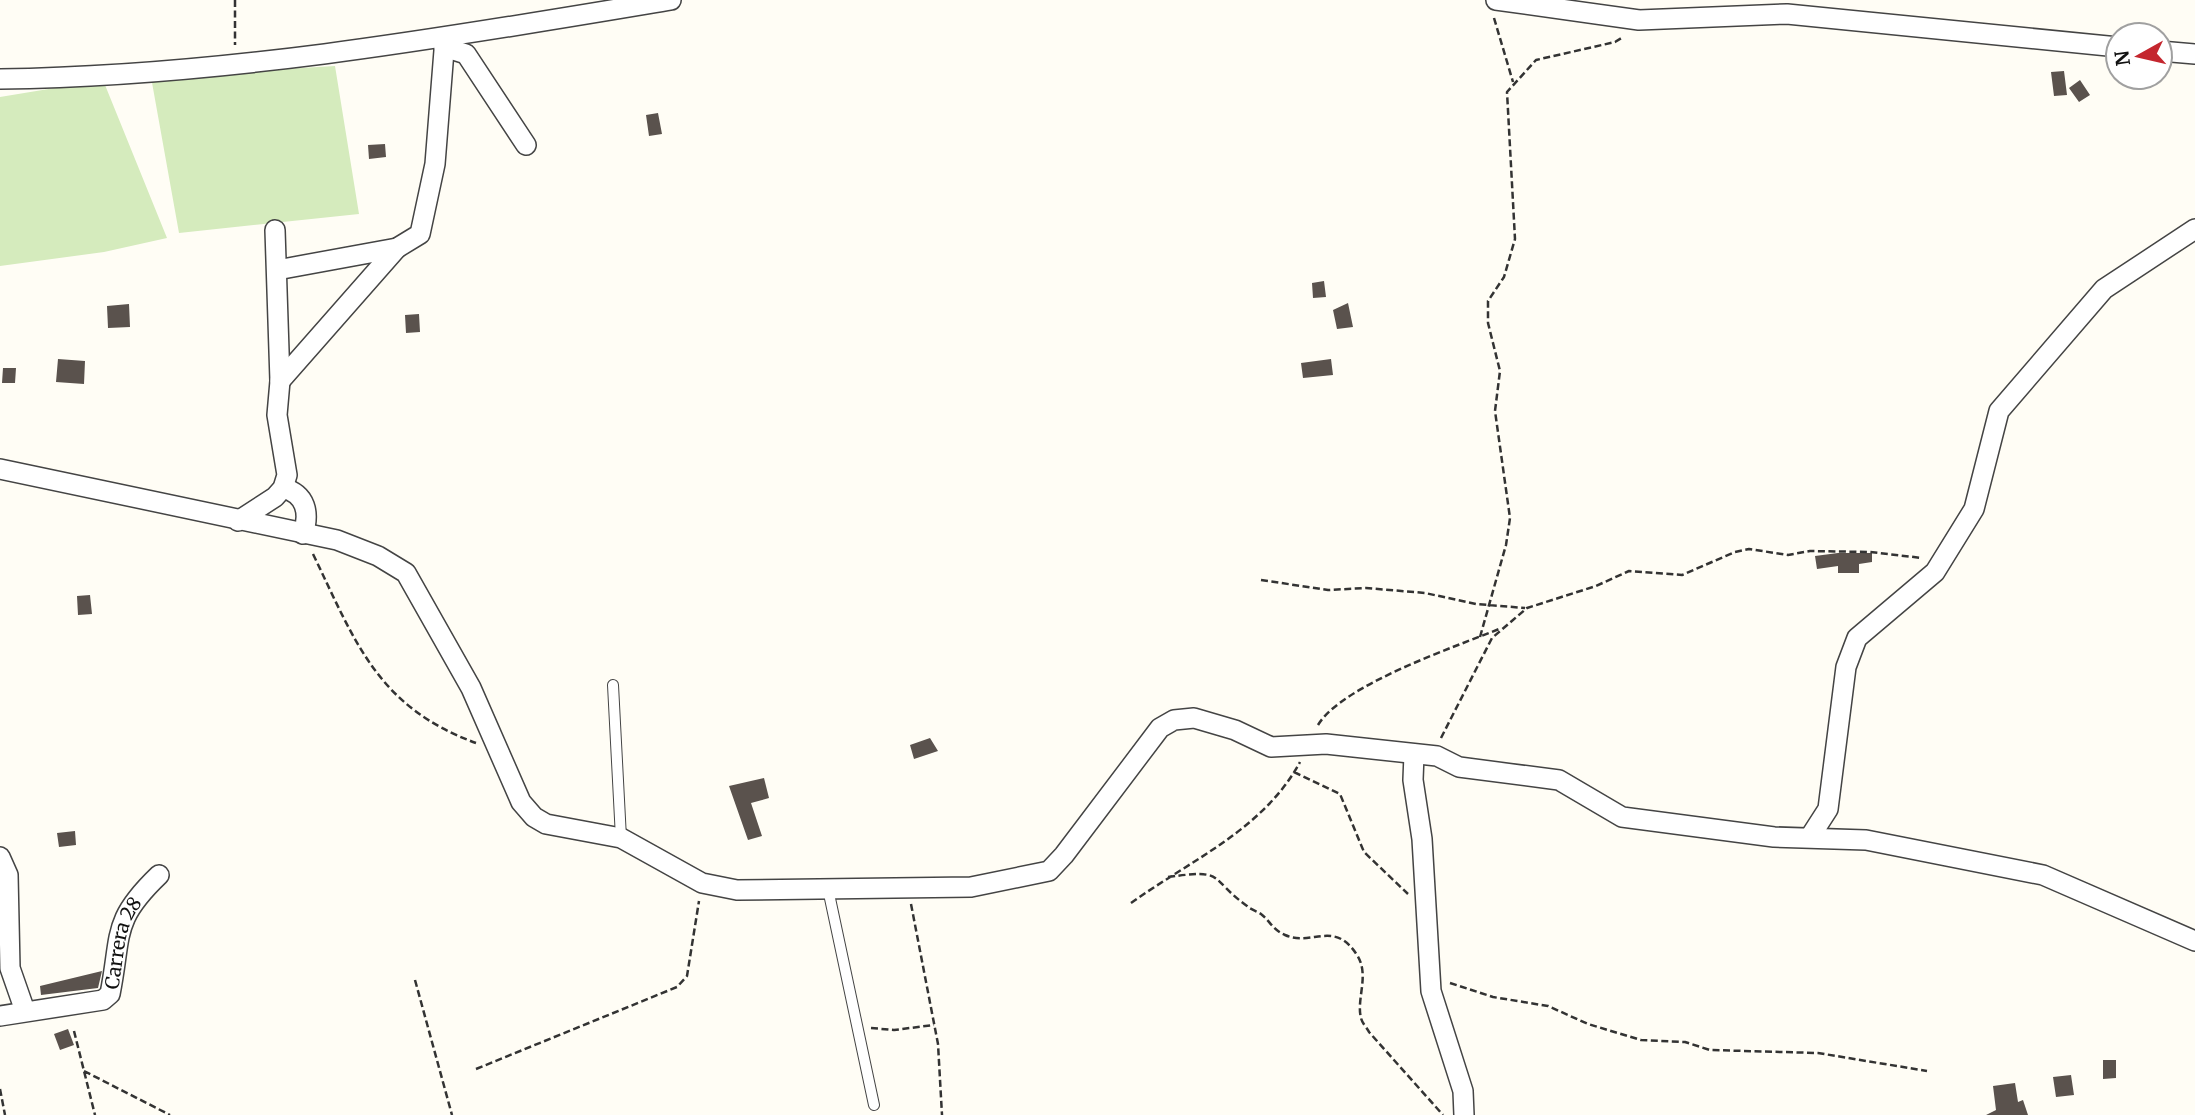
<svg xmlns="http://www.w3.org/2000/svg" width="2195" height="1115" viewBox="0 0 2195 1115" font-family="Merriweather,serif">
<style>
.green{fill:#d5ebbd}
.building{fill:#5a524d}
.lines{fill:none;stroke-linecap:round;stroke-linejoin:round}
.lane-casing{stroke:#444;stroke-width:12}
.street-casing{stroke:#444;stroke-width:22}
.path{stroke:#333;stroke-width:2.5;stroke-dasharray:7 3.5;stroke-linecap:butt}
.lane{stroke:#fff;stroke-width:10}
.street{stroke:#fff;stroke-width:19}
.labels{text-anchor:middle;stroke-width:7;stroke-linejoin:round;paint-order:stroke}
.street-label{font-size:19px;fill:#111;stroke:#fff}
</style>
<rect width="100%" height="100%" fill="#fffdf5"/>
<path class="green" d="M 335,66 L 359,214 L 179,233 L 151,77 Z
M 103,80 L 167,238 L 104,252 L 0,266 L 0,97 Z"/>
<path class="building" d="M 2064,71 L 2067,95 L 2054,96 L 2051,72 Z
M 2080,80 L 2090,95 L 2079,102 L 2069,88 Z
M 658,113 L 662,134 L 649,136 L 646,115 Z
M 385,144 L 386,157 L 369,159 L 368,145 Z
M 1324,281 L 1326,297 L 1313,298 L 1312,283 Z
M 1348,303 L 1353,327 L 1337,329 L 1333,310 Z
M 129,304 L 130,327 L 108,328 L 107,306 Z
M 419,314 L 420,332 L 406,333 L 405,315 Z
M 58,359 L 85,361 L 84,384 L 56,382 Z
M 1331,359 L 1333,375 L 1303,378 L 1301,363 Z
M 3,368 L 16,368 L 15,383 L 2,383 Z
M 1838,553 L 1872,553 L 1872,562 L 1859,564 L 1859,573 L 1838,573 L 1838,566 L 1817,569 L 1815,556 Z
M 90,595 L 92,614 L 78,615 L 77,596 Z
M 930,738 L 938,751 L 914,759 L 910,745 Z
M 764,778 L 769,798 L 751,803 L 762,836 L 748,840 L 729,786 Z
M 75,831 L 76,845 L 59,847 L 57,833 Z
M 102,971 L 98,988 L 41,995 L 40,986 Z
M 68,1029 L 74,1045 L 60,1050 L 54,1034 Z
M 2103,1060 L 2116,1060 L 2116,1078 L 2103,1079 Z
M 2071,1075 L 2074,1095 L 2056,1097 L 2053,1077 Z
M 2015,1083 L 2018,1102 L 2023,1100 L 2028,1115 L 1986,1115 L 1996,1110 L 1993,1086 Z"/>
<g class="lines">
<g class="lane-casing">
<path id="lane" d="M 613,685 L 621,838
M 828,889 L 874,1105"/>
</g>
<g class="street-casing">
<g id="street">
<path d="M 1496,0 L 1639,20 L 1787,14 L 2118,47"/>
<path d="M 444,47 L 466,54 L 526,145"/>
<path d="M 2160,51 L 2195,54"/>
<path d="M 0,79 C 225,76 450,37 671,0"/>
<path d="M 277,270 L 397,248 L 420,234 L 435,164 L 445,38"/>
<path d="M 280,381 L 397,248"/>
<path d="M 0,469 L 337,540 L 378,556 L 406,573 L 471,688 L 521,802 L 534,817 L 546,824 L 621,838 L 702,883 L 737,890 L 971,887 L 1049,871 L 1064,855 L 1160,728 L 1174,720 L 1194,718 L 1235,730 L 1271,747 L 1326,744 L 1437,756 L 1459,767 L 1559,780 L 1622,817 L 1774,837 L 1866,840 L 2043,875 L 2195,941"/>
<path d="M 283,488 C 306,494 310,513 303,534"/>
<path d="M 238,521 L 275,497 L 283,488 L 287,475 L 277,415 L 280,381 L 275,230"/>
<path d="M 1414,754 L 1413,780 L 1422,839 L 1431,991 L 1463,1091 L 1464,1115"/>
<path d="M 1810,837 L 1828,809 L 1846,667 L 1857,638 L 1935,572 L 1974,509 L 1999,411 L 2104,289 L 2195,229"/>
<path d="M 0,857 L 8,875 L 10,968 L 25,1011"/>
<path id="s1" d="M 0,1016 L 103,1000 L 110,994 C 122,934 111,921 159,875"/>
</g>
</g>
<path class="path" d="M 235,0 L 235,45
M 1494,18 L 1513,82
M 313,554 C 355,641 377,707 476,743
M 1261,580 L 1328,590 L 1366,588 L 1425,593 L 1476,604 L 1525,608
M 1480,637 L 1506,545 L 1510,518 L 1495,411 L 1500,371 L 1488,323 L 1488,301 L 1504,277 L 1515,239 L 1507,92 L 1536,60 L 1615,42 L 1623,37
M 1318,725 C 1342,685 1455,647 1499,629
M 1441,738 L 1492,638 L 1527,608 L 1596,586 L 1629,571 L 1682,575 L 1735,552 L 1749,549 L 1788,555 L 1810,551 L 1870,552 L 1922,558
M 1294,772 L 1340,794 L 1364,852 L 1408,894
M 1168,877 C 1227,869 1207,877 1247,906 C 1251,910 1257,911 1261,914 C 1270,921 1273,930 1285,935 C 1312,947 1334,919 1357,955 C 1370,975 1356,999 1361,1018 C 1362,1023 1367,1028 1369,1032 L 1443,1115
M 1131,903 C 1191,860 1264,829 1300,762
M 911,904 L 938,1044 L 942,1115
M 415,980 L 452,1115
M 1450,983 L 1493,997 L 1548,1006 L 1588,1024 L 1641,1040 L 1685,1042 L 1710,1050 L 1818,1053 L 1927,1071
M 871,1028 L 894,1030 L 934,1025
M 74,1031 L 95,1115
M 476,1069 L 677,987 L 687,976 L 699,901
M 84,1071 L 170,1115
M 0,1089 L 5,1115"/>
<use href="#lane" class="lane"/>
<use href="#street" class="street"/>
</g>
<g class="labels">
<g class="street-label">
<text dy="7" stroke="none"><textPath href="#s1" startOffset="166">Carrera 28</textPath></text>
</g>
</g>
<g transform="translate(2139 56) rotate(262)"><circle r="33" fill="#ffffff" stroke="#a0a0a0" stroke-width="2"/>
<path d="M0-5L12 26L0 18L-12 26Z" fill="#c4262e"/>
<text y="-10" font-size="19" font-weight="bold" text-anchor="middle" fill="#111111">N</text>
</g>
</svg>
